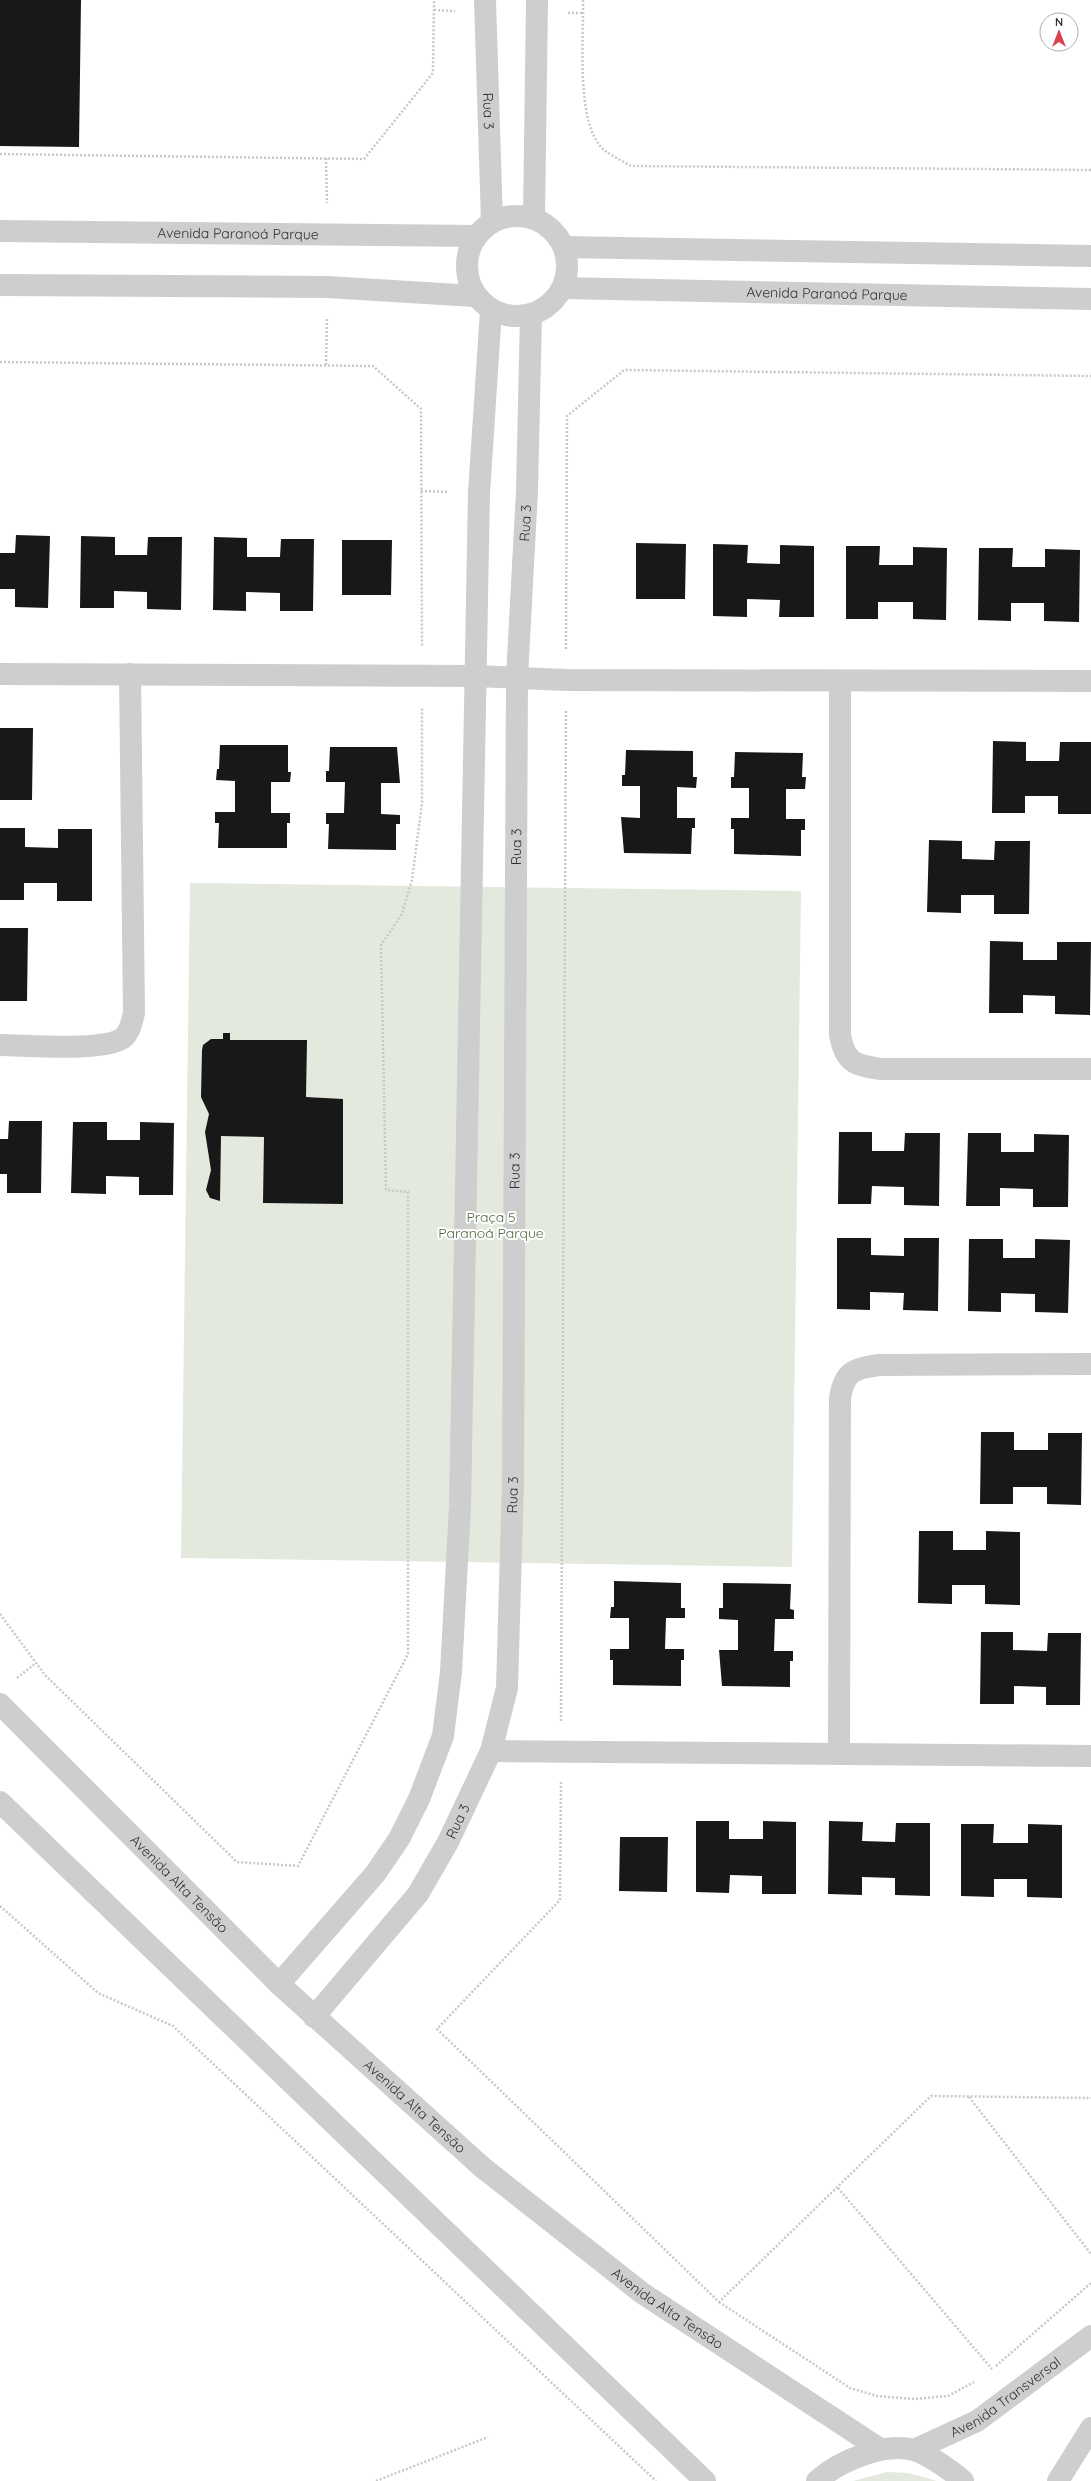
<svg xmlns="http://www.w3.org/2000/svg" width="1091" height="2481" viewBox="0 0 1091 2481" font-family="Quicksand,sans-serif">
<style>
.green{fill:#e4e9dd}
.building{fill:#181818}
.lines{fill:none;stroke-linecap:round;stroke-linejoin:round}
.path{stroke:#c8c8c8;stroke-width:2.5;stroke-dasharray:2 2;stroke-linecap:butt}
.minor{stroke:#cecece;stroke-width:22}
.tertiary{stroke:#cecece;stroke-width:22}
.labels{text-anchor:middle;stroke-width:4;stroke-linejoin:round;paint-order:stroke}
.street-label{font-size:14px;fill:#313131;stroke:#fff}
.park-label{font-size:14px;fill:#536a41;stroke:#fff}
</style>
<rect width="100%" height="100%" fill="#fff"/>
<path class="green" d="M 190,883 L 801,891 L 792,1567 L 181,1558 Z
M 887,2472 L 908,2473 L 937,2481 L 853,2481 Z"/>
<path class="building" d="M 0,0 L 81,0 L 79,147 L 0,146 Z
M 16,535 L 50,536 L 48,608 L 15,607 L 15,589 L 0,589 L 0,553 L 15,553 Z
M 81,536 L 115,537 L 115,555 L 147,555 L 148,537 L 182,537 L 181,610 L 147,609 L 147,592 L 114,591 L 114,608 L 80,608 Z
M 214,537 L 247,538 L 247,557 L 280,557 L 281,539 L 314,539 L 313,611 L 280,611 L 280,593 L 246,592 L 246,611 L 213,610 Z
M 342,540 L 392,540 L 391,595 L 342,595 Z
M 636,543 L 686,544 L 685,599 L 636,599 Z
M 713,544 L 748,545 L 747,563 L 780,564 L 780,545 L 814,546 L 814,617 L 779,617 L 780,600 L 747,599 L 747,617 L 713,616 Z
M 846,546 L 880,546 L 879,565 L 913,565 L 913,547 L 947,548 L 946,620 L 913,619 L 913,602 L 878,602 L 878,619 L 846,619 Z
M 979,548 L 1013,548 L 1012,567 L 1045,567 L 1045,549 L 1080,550 L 1079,622 L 1044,621 L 1044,603 L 1011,603 L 1011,621 L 978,620 Z
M 0,728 L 33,728 L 32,800 L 0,800 Z
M 993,741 L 1026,742 L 1026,761 L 1059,761 L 1060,742 L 1091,742 L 1091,814 L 1058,814 L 1058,796 L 1025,796 L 1025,813 L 992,813 Z
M 220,745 L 288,745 L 288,772 L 291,772 L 290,782 L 271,782 L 271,813 L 290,813 L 290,823 L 287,823 L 287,848 L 218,848 L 219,823 L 215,823 L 215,812 L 235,812 L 235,781 L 216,780 L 217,769 L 219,769 Z
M 330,747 L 397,747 L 400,783 L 381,783 L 381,814 L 400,815 L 400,824 L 396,824 L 396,850 L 328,849 L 329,824 L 326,824 L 326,813 L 344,813 L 345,782 L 326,782 L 326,771 L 329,771 Z
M 626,750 L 693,751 L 693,777 L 697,777 L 696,788 L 677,787 L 677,818 L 695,818 L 695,828 L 692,828 L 691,854 L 624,853 L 621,817 L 640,818 L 640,786 L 622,786 L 622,775 L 625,775 Z
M 735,752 L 803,753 L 802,777 L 806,777 L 805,789 L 786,789 L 786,819 L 805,819 L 805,830 L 801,830 L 801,856 L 734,854 L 734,829 L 731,829 L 731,818 L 749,818 L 749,788 L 731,788 L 731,777 L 734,777 Z
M 0,828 L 25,828 L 25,847 L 58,848 L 58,829 L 92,829 L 92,901 L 57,901 L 57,883 L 24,883 L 24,900 L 0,900 Z
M 929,840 L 962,841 L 962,859 L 994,860 L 995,841 L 1030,841 L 1029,914 L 994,914 L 994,895 L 961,895 L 961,913 L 927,912 Z
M 0,928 L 28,928 L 27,1001 L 0,1001 Z
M 990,941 L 1023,942 L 1023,960 L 1057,960 L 1057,942 L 1091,942 L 1090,1015 L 1055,1014 L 1055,996 L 1023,995 L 1023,1013 L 989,1013 Z
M 223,1033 L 230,1033 L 230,1040 L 307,1040 L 306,1097 L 343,1099 L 343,1204 L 263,1203 L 264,1137 L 221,1136 L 220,1201 L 210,1198 L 206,1190 L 211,1170 L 205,1132 L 209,1114 L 201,1097 L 202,1050 L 203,1045 L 211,1039 L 223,1039 Z
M 9,1121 L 42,1121 L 41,1193 L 7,1193 L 7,1174 L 0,1174 L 0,1139 L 8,1139 Z
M 73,1122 L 107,1122 L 107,1140 L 140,1140 L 140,1122 L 174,1123 L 173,1195 L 139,1195 L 139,1177 L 106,1176 L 106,1194 L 71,1193 Z
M 839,1132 L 872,1132 L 872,1151 L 904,1151 L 905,1133 L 940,1133 L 939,1206 L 904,1205 L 904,1187 L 872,1186 L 871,1204 L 838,1204 Z
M 968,1133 L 1001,1133 L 1001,1152 L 1034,1152 L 1034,1134 L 1069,1135 L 1068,1207 L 1033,1207 L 1033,1189 L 1000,1188 L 1000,1206 L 966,1206 Z
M 837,1238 L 871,1238 L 871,1255 L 904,1256 L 904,1238 L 939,1238 L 938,1311 L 903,1310 L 904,1293 L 870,1292 L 870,1310 L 837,1309 Z
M 969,1239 L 1003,1239 L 1003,1258 L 1035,1258 L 1035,1239 L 1070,1240 L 1068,1313 L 1035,1312 L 1035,1294 L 1001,1293 L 1001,1312 L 968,1311 Z
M 981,1432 L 1014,1432 L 1014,1450 L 1048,1450 L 1048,1433 L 1082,1433 L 1081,1505 L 1047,1504 L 1047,1487 L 1013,1487 L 1013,1504 L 980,1504 Z
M 919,1531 L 953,1531 L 953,1550 L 986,1550 L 986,1531 L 1020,1532 L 1020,1605 L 985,1604 L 985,1585 L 952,1585 L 952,1604 L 918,1603 Z
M 614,1581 L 681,1583 L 681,1608 L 685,1608 L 685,1618 L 666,1618 L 665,1649 L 684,1649 L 684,1660 L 681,1660 L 681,1686 L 613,1685 L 613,1660 L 610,1660 L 610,1649 L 629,1649 L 629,1618 L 610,1618 L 611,1607 L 614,1607 Z
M 723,1583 L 791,1584 L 790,1609 L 794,1610 L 794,1619 L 775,1619 L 774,1651 L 793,1651 L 793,1661 L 790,1661 L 790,1687 L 722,1686 L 719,1650 L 738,1650 L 738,1620 L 719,1619 L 719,1608 L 723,1608 Z
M 981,1632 L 1013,1632 L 1013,1650 L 1047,1651 L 1048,1633 L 1081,1633 L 1080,1705 L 1046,1705 L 1046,1687 L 1014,1686 L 1014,1704 L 980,1704 Z
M 696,1821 L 729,1821 L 729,1839 L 763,1839 L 763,1821 L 796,1822 L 796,1894 L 762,1894 L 762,1876 L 730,1875 L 729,1893 L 696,1892 Z
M 829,1821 L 863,1822 L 862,1841 L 895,1842 L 896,1823 L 930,1823 L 930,1896 L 895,1895 L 895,1878 L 862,1877 L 862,1895 L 828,1894 Z
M 961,1824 L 994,1824 L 993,1843 L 1028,1843 L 1028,1824 L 1062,1825 L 1062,1898 L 1027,1897 L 1027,1879 L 994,1879 L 994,1897 L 961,1896 Z
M 620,1837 L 668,1837 L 667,1892 L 619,1891 Z"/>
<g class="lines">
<path class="path" d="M 583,0 C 584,37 575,125 604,150 C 612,156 622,161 631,166 L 1091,170
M 434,10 L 455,11
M 568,13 L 584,13
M 0,154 L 364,159 L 433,73 L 434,0
M 326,158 L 327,203
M 0,362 L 373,366 L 421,409 L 422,646
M 326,365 L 327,317
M 421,491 L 449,492
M 566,649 L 567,416 L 624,370 L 1091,376
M 0,1614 L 45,1675 L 237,1862 L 298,1866 L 408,1654 L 408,1192 L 386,1190 L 381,945 L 402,914 L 412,880 L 422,803 L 422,707
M 17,1678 L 36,1663
M 561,1721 L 566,710
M 561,1782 L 560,1900 L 437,2029 L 719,2302 L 931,2096 L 1091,2098
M 0,1906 L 98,1993 L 173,2026 L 656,2481
M 969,2097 L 1091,2254
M 838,2188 L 992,2369
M 719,2302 L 850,2388 L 877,2396 L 914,2399 L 948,2396 L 974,2382
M 996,2366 L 1091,2283
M 376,2481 L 488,2437"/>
<g class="minor">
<path id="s1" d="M 485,0 L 492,222"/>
<circle cx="517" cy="266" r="50"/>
<path d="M 534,218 L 537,0"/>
<path id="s2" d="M 0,231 L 476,236"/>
<path d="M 564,247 L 1091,256"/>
<path d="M 0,285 L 327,287 L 475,296"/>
<path id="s3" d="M 563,288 L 1091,299"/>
<path d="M 0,674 L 476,676 L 566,680 L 1091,681"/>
<path d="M 840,681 L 840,1035 C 845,1062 854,1065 880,1069 L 1091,1069"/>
<path d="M 0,1045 C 27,1045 103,1052 123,1038 C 130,1032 132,1022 134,1013 L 130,674"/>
<path d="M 491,1751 L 1091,1756"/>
<path d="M 839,1754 L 840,1398 C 844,1372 854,1368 879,1365 L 1091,1364"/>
<path d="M 279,1984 L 375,1874 L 399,1839 L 419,1799 L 443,1736 L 451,1672 L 460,1506 L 479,493 L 491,310"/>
<path id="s4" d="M 314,2017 L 418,1894 L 448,1842 L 491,1751 L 507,1688 L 513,1482 L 517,677 L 527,491 L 531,315"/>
<path id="s5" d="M 914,2450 L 977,2421 L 1091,2336"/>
<path d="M 1058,2481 L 1091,2428"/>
</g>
<g class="tertiary">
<path id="s6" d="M 0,1704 L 279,1984 L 482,2167 L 642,2293 L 880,2449"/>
<path d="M 0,1802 L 705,2481"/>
<path d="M 817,2481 C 839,2461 884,2442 914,2450 C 928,2454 952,2471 963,2481"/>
</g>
</g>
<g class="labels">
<g class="street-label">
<text dy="5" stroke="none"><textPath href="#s1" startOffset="111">Rua 3</textPath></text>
<text dy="5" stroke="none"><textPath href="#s2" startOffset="238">Avenida Paranoá Parque</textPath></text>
<text dy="5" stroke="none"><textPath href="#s3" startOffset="264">Avenida Paranoá Parque</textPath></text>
<text dy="5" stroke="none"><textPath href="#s4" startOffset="1552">Rua 3</textPath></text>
<text dy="5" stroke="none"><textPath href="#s4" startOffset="1228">Rua 3</textPath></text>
<text dy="5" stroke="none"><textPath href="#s4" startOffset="904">Rua 3</textPath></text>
<text dy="5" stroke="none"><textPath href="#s4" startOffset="580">Rua 3</textPath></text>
<text dy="5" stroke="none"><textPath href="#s4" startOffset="244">Rua 3</textPath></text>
<text dy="5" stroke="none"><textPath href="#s6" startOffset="254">Avenida Alta Tensāo</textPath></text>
<text dy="5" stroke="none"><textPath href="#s6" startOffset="578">Avenida Alta Tensāo</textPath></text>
<text dy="5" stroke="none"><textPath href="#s6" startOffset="902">Avenida Alta Tensāo</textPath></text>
<text dy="5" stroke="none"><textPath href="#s5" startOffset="106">Avenida Transversal</textPath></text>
</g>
<g class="park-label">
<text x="491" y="1222">Praça 5<tspan x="491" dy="16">Paranoá Parque</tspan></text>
</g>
</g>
<g transform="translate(1059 32)"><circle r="19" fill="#ffffff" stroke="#adadad"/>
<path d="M0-3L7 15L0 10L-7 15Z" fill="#d8424b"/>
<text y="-6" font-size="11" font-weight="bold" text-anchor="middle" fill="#313131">N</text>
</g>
</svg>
